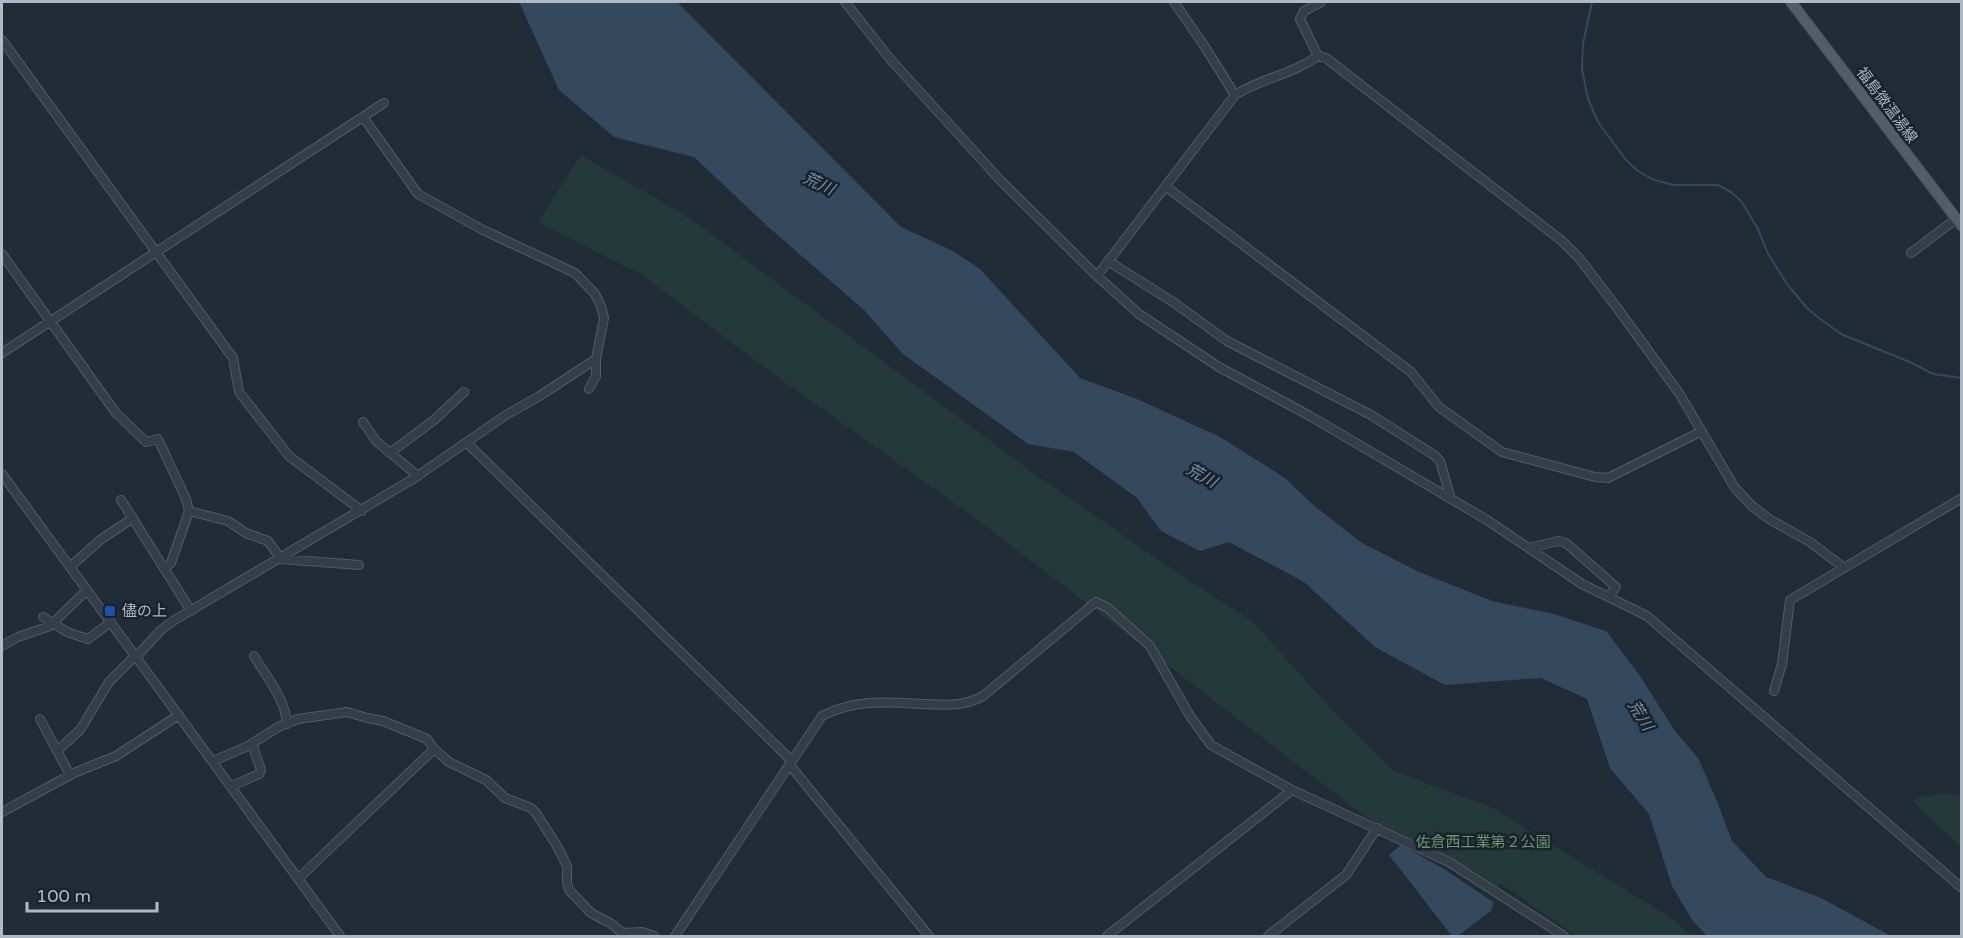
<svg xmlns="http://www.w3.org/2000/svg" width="1963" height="938" viewBox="0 0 1963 938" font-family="'Varela Round','Noto Sans JP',sans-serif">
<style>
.green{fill:#243939}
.water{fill:#35495e}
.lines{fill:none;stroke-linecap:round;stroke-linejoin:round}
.stream{stroke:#35495e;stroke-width:2}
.minor-casing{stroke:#525b65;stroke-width:10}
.major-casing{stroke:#3e4751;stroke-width:12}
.minor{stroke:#353e48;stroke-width:8}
.major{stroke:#535d68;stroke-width:10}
.transit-dot{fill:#1a4fb4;stroke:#1a232c;stroke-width:2}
.labels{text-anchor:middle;stroke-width:5;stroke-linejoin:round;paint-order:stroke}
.street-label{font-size:15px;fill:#afb8c4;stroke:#1a232c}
.poi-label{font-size:15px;fill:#afb8c4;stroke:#1a232c;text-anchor:start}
.park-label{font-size:15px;fill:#68946f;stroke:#1a232c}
.water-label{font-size:16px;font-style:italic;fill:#7891ab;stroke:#1a232c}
</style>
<rect width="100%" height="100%" fill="#212c37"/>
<path class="green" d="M 581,155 L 691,219 L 1032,472 L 1173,570 L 1252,621 L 1334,712 L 1394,771 L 1491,807 L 1671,918 L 1692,936 L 1576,936 L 1500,883 L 1498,887 L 1464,865 L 1389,833 L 1384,826 L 1366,817 L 979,521 L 783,381 L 641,274 L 538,222 Z
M 1943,794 L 1961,795 L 1961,847 L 1913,802 L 1918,797 Z"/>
<path class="water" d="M 519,2 L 677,2 L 901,227 L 953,251 L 980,269 L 1080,378 L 1137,399 L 1220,437 L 1285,478 L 1312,504 L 1362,543 L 1419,572 L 1492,601 L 1554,614 L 1606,631 L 1640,676 L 1675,731 L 1698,758 L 1719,806 L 1732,841 L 1766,877 L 1821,898 L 1891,936 L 1707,936 L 1692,920 L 1672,886 L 1649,814 L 1610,768 L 1587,699 L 1541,678 L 1445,685 L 1375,647 L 1304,582 L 1229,542 L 1200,551 L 1161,531 L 1137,498 L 1074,452 L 1028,444 L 903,354 L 864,310 L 766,225 L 694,157 L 614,137 L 559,90 Z
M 1401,845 L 1444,869 L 1493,902 L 1492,910 L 1458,936 L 1452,936 L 1389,855 Z"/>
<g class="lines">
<path class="stream" d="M 1592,2 L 1583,44 L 1582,69 L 1588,99 L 1598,122 L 1626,160 L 1638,171 L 1654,180 L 1674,185 L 1718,185 L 1731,192 L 1741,201 L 1758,229 L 1768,254 L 1787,284 L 1807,308 L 1819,318 L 1841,334 L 1912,363 L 1933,374 L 1962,378"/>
<g class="minor-casing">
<path id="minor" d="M 845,2 L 891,60 L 1000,180 L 1097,276 L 1139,314 L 1219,367 L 1310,416 L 1487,520 L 1582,584 L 1647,616 L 1962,888
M 1174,2 L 1205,47 L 1235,95
M 2,40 L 233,358 L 239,392 L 289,456 L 362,511
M 1318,56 L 1326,58 L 1562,241 L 1579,258 L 1615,305 L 1679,393 L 1735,488 L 1752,506 L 1769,519 L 1810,542 L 1843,567
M 363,117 L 418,194 L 483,230 L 575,273 L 595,294 L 601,306 L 604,318 L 596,359 L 596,376 L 589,389
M 1165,186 L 1411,372 L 1439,407 L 1502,452 L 1595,477 L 1608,478 L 1702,431
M 1911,253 L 1956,219
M 2,254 L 116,413 L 146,442 L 158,439 L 186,499 L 189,511 L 171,563 L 165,568
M 1108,261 L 1173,302 L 1227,341 L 1371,415 L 1434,455 L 1440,461 L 1451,499
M 1097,276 L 1235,95 C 1262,78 1291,75 1318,56 L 1300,19 L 1304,11 L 1321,2
M 2,353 L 384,103
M 363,422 L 376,441 L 418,476
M 467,443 L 792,761
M 390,453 L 434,420 L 464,392
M 2,474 L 340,936
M 121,500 L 191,611
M 189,511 L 228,521 L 246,533 L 268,541 L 281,559 L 359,565
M 1529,548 L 1558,541 L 1566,543 L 1616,587 L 1608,597
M 70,567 L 100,540 L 133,518
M 43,617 L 67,632 L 88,639 L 111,622
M 2,646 L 18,637 L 50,626 L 87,590
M 254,656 C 266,676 286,700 287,724
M 136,657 L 161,630 L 173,621 L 413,479 L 506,415 L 538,397 L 596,359
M 1774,691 L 1782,664 L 1790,600 L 1962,498
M 40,719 L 70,775
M 57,751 L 80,730 L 109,682 L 135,656
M 213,761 L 248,746 L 280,726 L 298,719 L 347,712 L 367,718 L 383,721 L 427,739 L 434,749 L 449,762 L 486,780 L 505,798 L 531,808 L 536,813 L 557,846 L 567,866 L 567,883 L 569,890 L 591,913 L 610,923 L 623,933 L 642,932 L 654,936
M 789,764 L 929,936
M 232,786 L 259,774 L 261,770 L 252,744
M 2,812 L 74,773 L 116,756 L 179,715
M 299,878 L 434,749
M 675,936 L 822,716 C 854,699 888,702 923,704 C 945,705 963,707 983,696 L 1096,602 L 1108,608 L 1150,646 L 1190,716 L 1211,745 L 1292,790 L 1449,862 L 1564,936
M 1107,936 L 1292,790
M 1268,936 L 1346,875 L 1377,828"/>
</g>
<g class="major-casing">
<path id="major" d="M 1791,2 L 1962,226"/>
</g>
<use href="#minor" class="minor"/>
<use href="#major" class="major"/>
</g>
<rect class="transit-dot" x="104" y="605" width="12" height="12" rx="3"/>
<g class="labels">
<g class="street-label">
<text transform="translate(1887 105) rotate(53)" y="5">福島微温湯線</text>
</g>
<g class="poi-label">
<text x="122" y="616">儘の上</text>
</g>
<g class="park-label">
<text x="1483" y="847">佐倉西工業第２公園</text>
</g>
<g class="water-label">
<text transform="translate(819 183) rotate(25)" y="6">荒川</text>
<text transform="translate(1202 475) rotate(29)" y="6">荒川</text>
<text transform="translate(1641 715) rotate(58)" y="6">荒川</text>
</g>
</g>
<rect width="1963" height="938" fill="none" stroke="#afb8c4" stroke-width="6"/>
<path d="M27 902v9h130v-9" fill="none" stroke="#afb8c4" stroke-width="3"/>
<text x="36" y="902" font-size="18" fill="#afb8c4" stroke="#1a232c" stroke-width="4.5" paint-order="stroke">100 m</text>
</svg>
